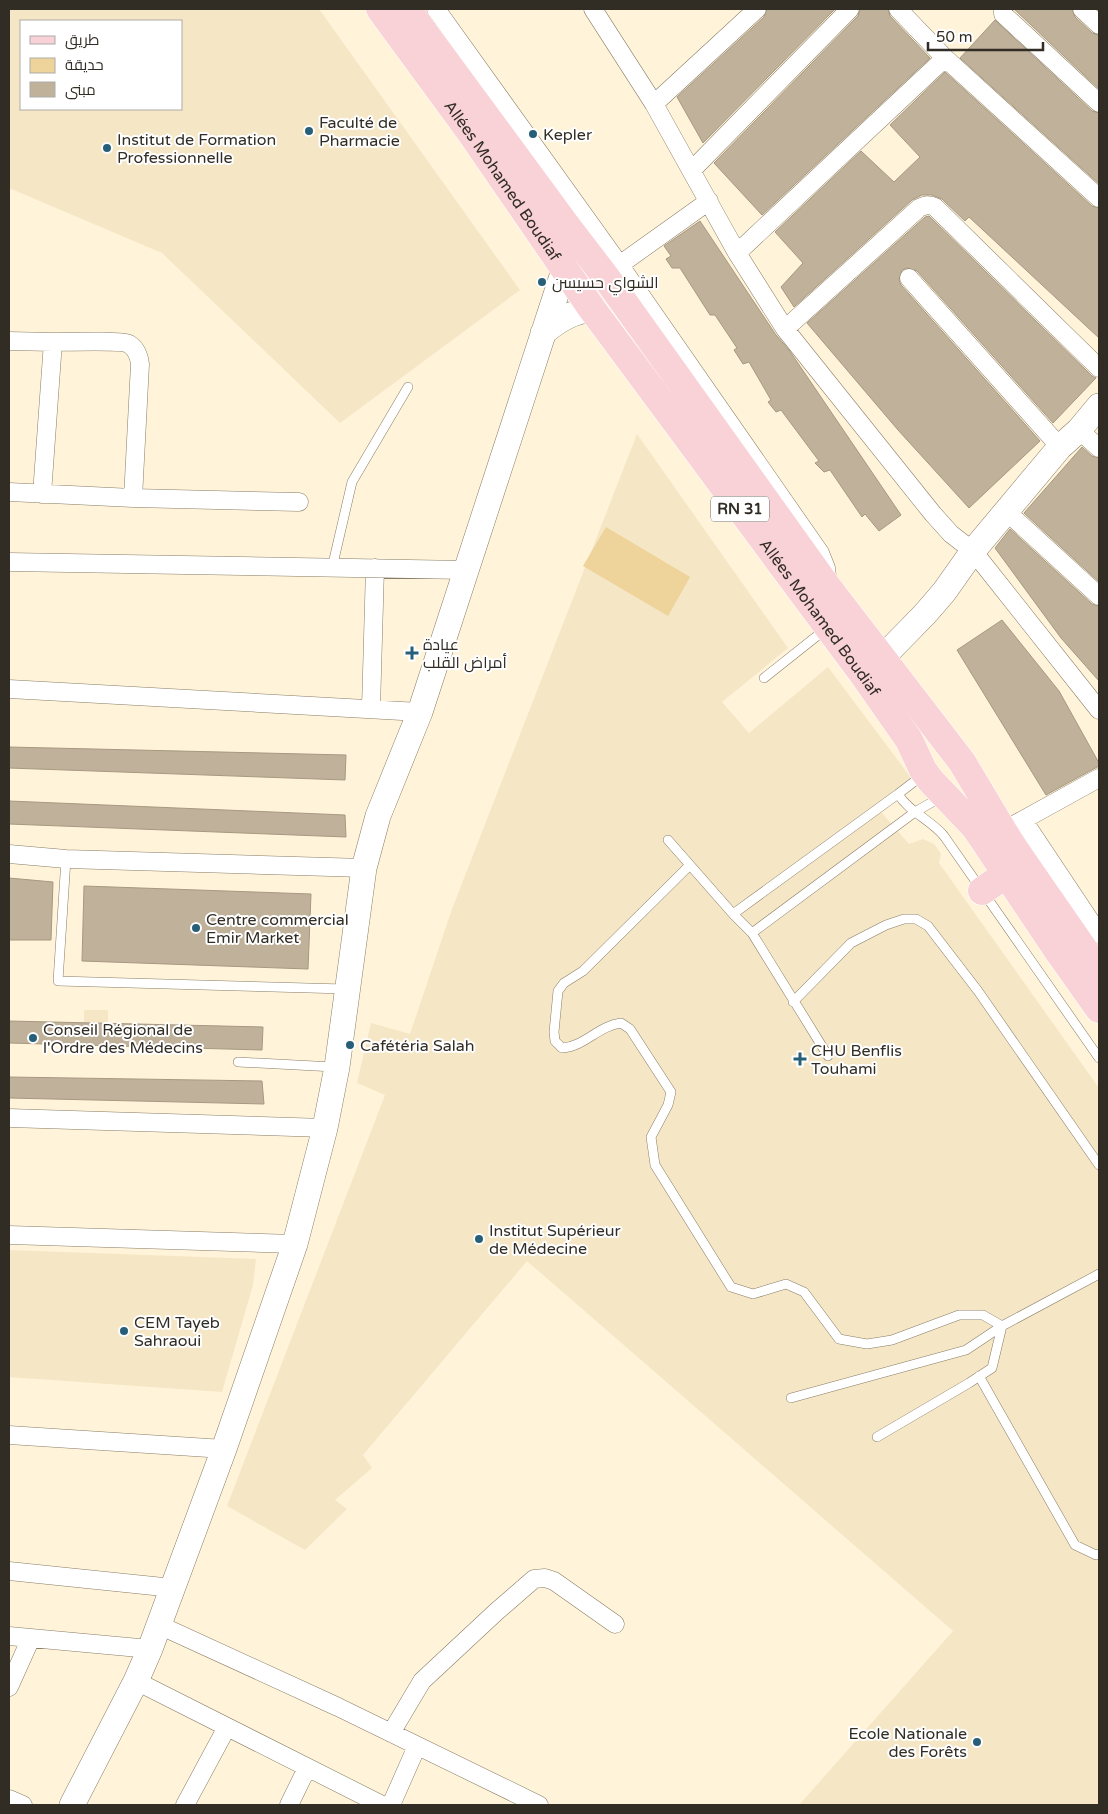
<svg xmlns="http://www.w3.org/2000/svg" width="1108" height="1814" viewBox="0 0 1108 1814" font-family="'Varela Round',Cairo,sans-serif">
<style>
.built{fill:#f5e6c5;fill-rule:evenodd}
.green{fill:#eed49b}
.building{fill:#c0b19a;stroke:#a79882}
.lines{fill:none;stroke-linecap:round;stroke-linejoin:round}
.lane-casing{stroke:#887d66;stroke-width:10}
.street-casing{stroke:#887d66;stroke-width:19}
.secondary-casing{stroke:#887d66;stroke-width:26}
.primary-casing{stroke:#fff;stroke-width:29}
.lane{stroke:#fff;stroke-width:9}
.street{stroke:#fff;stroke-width:18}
.secondary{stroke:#fff;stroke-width:25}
.primary{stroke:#f9d2d7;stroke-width:28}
.poi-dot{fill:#275f79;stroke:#fff;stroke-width:2}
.labels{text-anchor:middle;stroke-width:4;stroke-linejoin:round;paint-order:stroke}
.shield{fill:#fff;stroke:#706c66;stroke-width:1}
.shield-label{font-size:15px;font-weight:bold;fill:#322d24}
.poi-label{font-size:16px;fill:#322d24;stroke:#fff;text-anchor:start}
.street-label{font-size:16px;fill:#322d24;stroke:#fff}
</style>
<rect width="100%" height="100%" fill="#fff3d9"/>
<path class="built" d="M 9,9 L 319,9 L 520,290 L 340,423 L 162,253 L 9,188 ZM 21,21 L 181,21 L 181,109 L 21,109 Z
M 637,434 L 788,648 L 722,702 L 749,733 L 828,667 L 915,783 L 881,812 L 909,844 L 923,839 L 934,844 L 941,854 L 939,863 L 1099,1088 L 1099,1805 L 799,1805 L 953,1631 L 527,1261 L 363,1455 L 372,1468 L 335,1500 L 347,1509 L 305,1550 L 227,1506 L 385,1095 L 357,1083 L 371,1023 L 410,1034 L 452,909 Z
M 84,1010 L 108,1010 L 108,1026 L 84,1026 Z
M 9,1250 L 256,1259 L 253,1285 L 222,1392 L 9,1377 Z"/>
<path class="green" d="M 606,527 L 690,577 L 668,616 L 583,566 Z"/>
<path class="building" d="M 767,9 L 835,9 L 703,143 L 677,97 L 764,17 Z
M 860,9 L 888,9 L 890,16 L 930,58 L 762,215 L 714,163 L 858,16 Z
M 1014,9 L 1072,9 L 1075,17 L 1092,33 L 1099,35 L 1099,89 Z
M 995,20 L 1092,111 L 1099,113 L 1099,184 L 960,58 Z
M 945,72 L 1092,206 L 1099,208 L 1099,338 L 969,217 L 965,221 L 942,199 L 932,195 L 922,195 L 912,200 L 794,307 L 781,287 L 803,263 L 775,232 L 861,151 L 894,182 L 920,157 L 890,125 Z
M 929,216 L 1092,376 L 1096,378 L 1053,423 L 917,271 L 907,268 L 902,270 L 899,280 L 901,285 L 1040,441 L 969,508 L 898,430 L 807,323 L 925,217 Z
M 700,221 L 776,335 L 789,350 L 901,515 L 879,531 L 865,514 L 862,517 L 830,470 L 824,472 L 815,463 L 819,461 L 781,410 L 776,412 L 768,402 L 771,400 L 749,362 L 743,364 L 734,350 L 737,348 L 715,315 L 710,315 L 680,268 L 672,268 L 666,259 L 671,256 L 664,246 Z
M 1082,447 L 1092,456 L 1099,458 L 1099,582 L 1024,513 Z
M 1010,529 L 1092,604 L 1099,606 L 1099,681 L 1061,638 L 995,548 Z
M 1002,620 L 1059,691 L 1099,763 L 1099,766 L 1046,795 L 957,650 Z
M 9,747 L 346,755 L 345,780 L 9,768 Z
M 9,801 L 345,815 L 346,837 L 9,824 Z
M 9,878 L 53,882 L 51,940 L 9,940 Z
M 84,886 L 311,894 L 308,969 L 82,961 Z
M 9,1021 L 263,1027 L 262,1050 L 9,1043 Z
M 9,1077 L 262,1081 L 264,1104 L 9,1098 Z"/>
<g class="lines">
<g class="lane-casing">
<path id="lane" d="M 332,568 L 352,482 L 408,387
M 764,678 L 827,628
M 898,794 C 909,812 931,820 944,836 L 1099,1058
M 668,840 L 733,914 L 752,933 L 828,1056
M 66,859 L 58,981 L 345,989
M 690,865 L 583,971 L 564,983 L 558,991 L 554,1032 L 555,1041 L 562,1048 C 584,1047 598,1026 621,1023 L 630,1029 L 671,1092 L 668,1105 L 651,1137 L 655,1165 L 731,1287 L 753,1294 L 786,1284 L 804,1292 L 839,1339 L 867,1344 L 892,1340 L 959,1315 L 983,1315 L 1002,1326 L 992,1368 L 969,1383 L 877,1437
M 733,914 L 898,794 L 915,781 L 921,772
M 752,933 L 915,812 L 941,797
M 793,1002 L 851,943 L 886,925 L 904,919 L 916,919 L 928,926 L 978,991 L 1099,1165
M 238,1062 L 334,1067
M 979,1376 L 1075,1545 L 1096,1555 L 1099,1554
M 791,1398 L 966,1350 L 1002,1326 L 1099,1274"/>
</g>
<g class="street-casing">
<path id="street" d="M 436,9 L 619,264 L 820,553 L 826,568 L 827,577
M 593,9 L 654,104 L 737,253 L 785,329 L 933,514 L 951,534 L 973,551 L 1099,710
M 898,9 L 945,58 L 1099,198
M 1003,9 L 1003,14 L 1099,103
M 1082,9 L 1099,25
M 654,104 L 757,9
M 692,170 L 850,9
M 737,253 L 945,58
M 611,271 L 709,201
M 909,278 L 1060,447
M 785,329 L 919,208 C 925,205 929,204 935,207 L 1099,368
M 9,341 L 53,342
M 1079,430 L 1099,448
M 9,492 L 133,498 L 299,502
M 42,494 L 53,342 C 66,342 121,340 129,344 C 137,349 139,356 140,364 L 133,498
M 1007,512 L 1099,596
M 9,562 L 466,570
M 9,689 L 420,712
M 371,708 L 375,568
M 1023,820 L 1099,934
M 1012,826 L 1099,778
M 9,854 L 66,859 L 364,868
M 9,1118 L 325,1128
M 9,1235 L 295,1244
M 9,1435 L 224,1449
M 9,1571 L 173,1588
M 159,1625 L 338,1707 L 539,1805
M 9,1636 L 150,1649
M 136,1681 L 382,1805
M 9,1687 L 31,1638
M 391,1733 L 422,1681 L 496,1612 L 534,1579 L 545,1578 L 554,1581 L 615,1624
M 9,1799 L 23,1805
M 185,1805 L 227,1727
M 289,1805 L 307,1768
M 391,1805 L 417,1746"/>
</g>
<g class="secondary-casing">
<path id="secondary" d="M 543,333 C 558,320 572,312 592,309
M 882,658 L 925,614 L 944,592 L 973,551 L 1060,447 L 1079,430 L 1099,406
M 72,1805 L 136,1681 L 150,1649 L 224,1449 L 295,1244 L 325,1128 L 337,1067 L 364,868 L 378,816 L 420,712 L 564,270"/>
</g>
<g class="primary-casing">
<g id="primary">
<path id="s1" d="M 380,9 L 471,133 L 592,309 L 865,677 L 909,740 L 923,770 L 931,781 L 974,826 L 981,836 L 1060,954 L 1099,1009"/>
<path d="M 407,9 L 566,225 L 605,276 L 826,585 L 962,762 L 1011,844 L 1099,971"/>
<path d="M 982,891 L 1006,874"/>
</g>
</g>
<use href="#lane" class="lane"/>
<use href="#street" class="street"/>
<use href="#secondary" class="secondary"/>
<use href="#primary" class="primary"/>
</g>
<g class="poi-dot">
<circle cx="309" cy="131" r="5"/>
<circle cx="533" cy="134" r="5"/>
<circle cx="107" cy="148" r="5"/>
<circle cx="542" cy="282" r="5"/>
<path d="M409.5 645.5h5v5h5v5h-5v5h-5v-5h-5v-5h5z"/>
<circle cx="196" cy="928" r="5"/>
<circle cx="33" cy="1038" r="5"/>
<circle cx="350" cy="1045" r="5"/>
<path d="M797.5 1051.5h5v5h5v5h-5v5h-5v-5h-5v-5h5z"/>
<circle cx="479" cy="1239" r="5"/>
<circle cx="124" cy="1331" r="5"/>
<circle cx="977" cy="1742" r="5"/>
</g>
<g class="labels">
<rect class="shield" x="711" y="496.5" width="58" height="25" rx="4"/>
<g class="shield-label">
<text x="740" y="514">RN 31</text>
</g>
<g class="poi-label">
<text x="319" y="128">Faculté de<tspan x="319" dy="18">Pharmacie</tspan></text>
<text x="543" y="140">Kepler</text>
<text x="117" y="145">Institut de Formation<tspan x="117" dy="18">Professionnelle</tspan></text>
<text x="552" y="288">الشواي حسيسن</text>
<text x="423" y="650">عيادة<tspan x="423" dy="18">أمراض القلب</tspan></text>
<text x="206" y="925">Centre commercial<tspan x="206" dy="18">Emir Market</tspan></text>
<text x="43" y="1035">Conseil Régional de<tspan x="43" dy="18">l'Ordre des Médecins</tspan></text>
<text x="360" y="1051">Cafétéria Salah</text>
<text x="811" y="1056">CHU Benflis<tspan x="811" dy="18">Touhami</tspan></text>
<text x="489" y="1236">Institut Supérieur<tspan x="489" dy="18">de Médecine</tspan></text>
<text x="134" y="1328">CEM Tayeb<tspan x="134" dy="18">Sahraoui</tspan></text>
<text x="967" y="1739" text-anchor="end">Ecole Nationale<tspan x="967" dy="18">des Forêts</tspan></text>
</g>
<g class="street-label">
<text dy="6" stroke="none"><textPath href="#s1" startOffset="211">Allées Mohamed Boudiaf</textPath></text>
<text dy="6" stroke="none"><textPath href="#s1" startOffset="751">Allées Mohamed Boudiaf</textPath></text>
</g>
</g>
<rect width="1108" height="1814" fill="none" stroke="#322d24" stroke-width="20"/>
<rect x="20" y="20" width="162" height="90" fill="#ffffff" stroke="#adaba7"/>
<rect x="30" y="36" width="25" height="8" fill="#f9d2d7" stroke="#adaba7"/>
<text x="65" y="45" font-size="15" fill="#322d24">طريق</text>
<rect x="30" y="58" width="25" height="15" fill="#eed49b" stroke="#adaba7"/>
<text x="65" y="70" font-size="15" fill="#322d24">حديقة</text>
<rect x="30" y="82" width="25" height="15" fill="#c0b19a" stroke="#adaba7"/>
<text x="65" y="95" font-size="15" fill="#322d24">مبنى</text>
<path d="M928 42v8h115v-8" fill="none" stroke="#322d24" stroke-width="2.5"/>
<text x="936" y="42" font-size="15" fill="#322d24" stroke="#ffffff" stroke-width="4" paint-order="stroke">50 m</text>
</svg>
